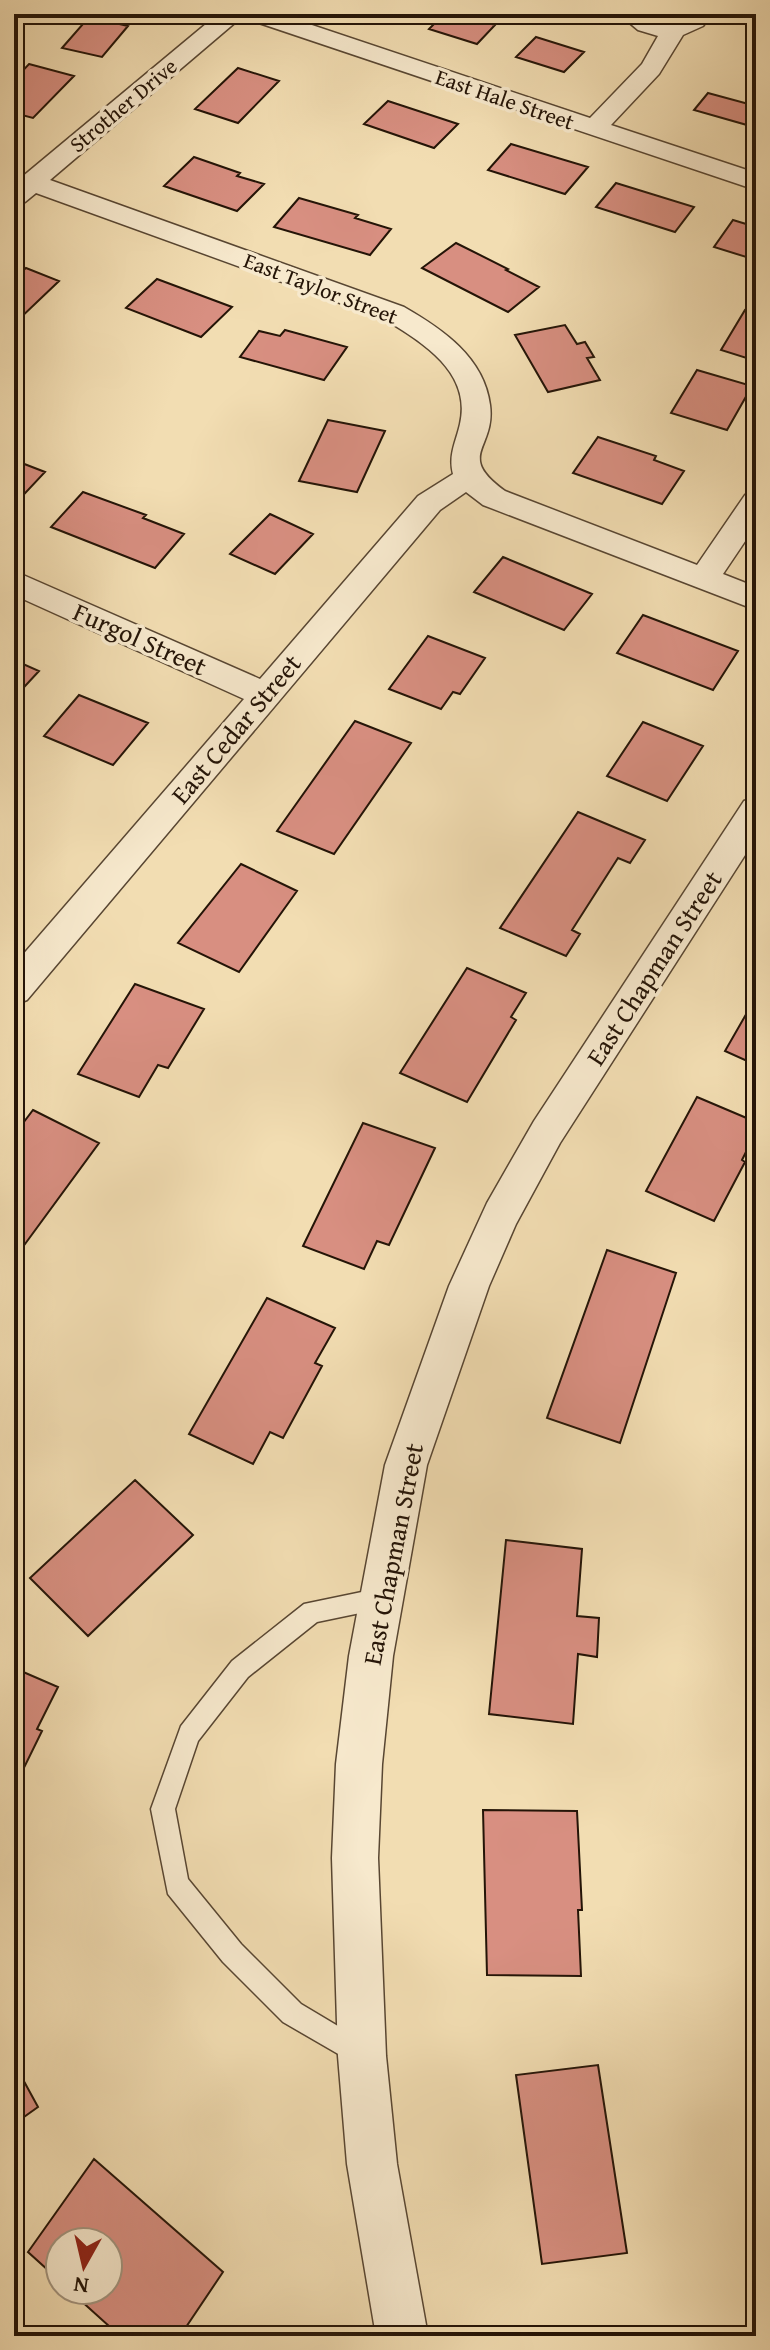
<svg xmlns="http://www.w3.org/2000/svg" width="770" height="2350" viewBox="0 0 770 2350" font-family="'Gentium Book Plus',serif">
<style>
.building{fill:#d88f81;stroke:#241407;stroke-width:2}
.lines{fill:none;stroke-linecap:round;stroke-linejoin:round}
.lane-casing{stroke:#584632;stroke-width:3}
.street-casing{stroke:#584632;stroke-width:3}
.lane{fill:#f7e9cd;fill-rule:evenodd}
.street{fill:#f7e9cd;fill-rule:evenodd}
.labels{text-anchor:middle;stroke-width:7;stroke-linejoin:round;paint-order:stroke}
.far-street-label{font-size:22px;fill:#241407;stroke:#f7e9cd}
.street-label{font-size:26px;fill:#241407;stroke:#f7e9cd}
</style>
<rect width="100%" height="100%" fill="#f2ddb2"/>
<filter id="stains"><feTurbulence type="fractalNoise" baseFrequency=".0025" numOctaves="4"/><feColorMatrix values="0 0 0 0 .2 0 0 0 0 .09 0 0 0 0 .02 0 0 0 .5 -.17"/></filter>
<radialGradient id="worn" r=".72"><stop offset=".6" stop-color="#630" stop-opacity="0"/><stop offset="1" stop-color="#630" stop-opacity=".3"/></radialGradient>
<path class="building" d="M 444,14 L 459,14 L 495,25 L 477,44 L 429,29 Z
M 89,17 L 128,26 L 102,57 L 62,48 Z
M 536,37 L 584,52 L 564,72 L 516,57 Z
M 29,64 L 74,76 L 33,118 L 14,113 L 14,80 Z
M 238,68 L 279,81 L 238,123 L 195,109 Z
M 708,93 L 756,106 L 756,113 L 747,125 L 694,110 Z
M 388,101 L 458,124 L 434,148 L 364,124 Z
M 511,144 L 588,167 L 565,194 L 488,170 Z
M 194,157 L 240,173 L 237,176 L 264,184 L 237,211 L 164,186 Z
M 616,183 L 694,207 L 675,232 L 596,207 Z
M 299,198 L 358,215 L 355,218 L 391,229 L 370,255 L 274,227 Z
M 733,220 L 756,227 L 756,260 L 714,247 Z
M 456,243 L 508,269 L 506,270 L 539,287 L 508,312 L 422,268 Z
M 26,268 L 59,281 L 14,324 L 14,278 Z
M 157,279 L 232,307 L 201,337 L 126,308 Z
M 745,310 L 756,313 L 756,361 L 721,350 Z
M 565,325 L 577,344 L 585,342 L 594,357 L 587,358 L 600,380 L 548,392 L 515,335 Z
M 285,330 L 347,347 L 324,380 L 240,357 L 259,331 L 280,336 Z
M 697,370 L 752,386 L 727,430 L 671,413 Z
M 328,420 L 385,431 L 357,492 L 299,481 Z
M 598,437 L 656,456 L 654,460 L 684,471 L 662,504 L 573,473 Z
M 14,460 L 45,472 L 14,505 Z
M 83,492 L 146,515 L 143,518 L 184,534 L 155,568 L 51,527 Z
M 270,514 L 313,534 L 275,574 L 230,554 Z
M 503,557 L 592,594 L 564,630 L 474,592 Z
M 643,615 L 738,651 L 713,690 L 617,653 Z
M 428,636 L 485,658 L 460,694 L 453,692 L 441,709 L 389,689 Z
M 14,660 L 39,671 L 14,698 Z
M 79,695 L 148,723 L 113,765 L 44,736 Z
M 355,721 L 411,743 L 334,854 L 277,831 Z
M 643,722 L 703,746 L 667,801 L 607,776 Z
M 578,812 L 645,840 L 630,863 L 618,858 L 572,930 L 580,934 L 566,956 L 500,928 Z
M 241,864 L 297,891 L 239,972 L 178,943 Z
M 467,968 L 526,993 L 511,1017 L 516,1020 L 467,1102 L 400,1073 Z
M 135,984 L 204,1009 L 168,1068 L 158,1065 L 139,1097 L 78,1074 Z
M 756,997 L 756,1065 L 725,1051 Z
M 697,1097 L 756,1122 L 756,1132 L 742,1160 L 745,1162 L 714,1221 L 646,1191 Z
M 33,1110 L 99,1143 L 14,1259 L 14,1135 Z
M 363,1123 L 435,1148 L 389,1245 L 377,1241 L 364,1269 L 303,1246 Z
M 607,1250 L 676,1273 L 620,1443 L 547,1418 Z
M 267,1298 L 335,1328 L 315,1363 L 322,1366 L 283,1438 L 270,1432 L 253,1464 L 189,1434 Z
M 135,1480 L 193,1535 L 88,1636 L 30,1578 Z
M 506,1540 L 582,1549 L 577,1616 L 599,1618 L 597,1657 L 578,1654 L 573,1724 L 489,1714 Z
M 14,1668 L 58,1687 L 37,1729 L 42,1731 L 14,1788 Z
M 483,1810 L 577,1811 L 582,1910 L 578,1910 L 581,1976 L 487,1975 Z
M 14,2063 L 38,2107 L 14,2124 Z
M 598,2065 L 627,2253 L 542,2264 L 516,2075 Z
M 94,2159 L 223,2272 L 180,2336 L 120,2336 L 69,2290 L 108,2290 L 108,2242 L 60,2242 L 60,2281 L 28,2252 Z"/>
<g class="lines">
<g class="lane-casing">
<path id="lane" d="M 381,1588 L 389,1591 L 392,1599 L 389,1607 L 317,1622 L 248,1677 L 198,1741 L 175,1809 L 188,1879 L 241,1944 L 301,2004 L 368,2044 L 372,2053 L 368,2062 L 359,2066 L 283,2022 L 223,1962 L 168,1894 L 151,1809 L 181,1726 L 232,1661 L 304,1604 Z"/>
</g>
<g class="street-casing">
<path id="street" d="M 218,14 L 279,14 L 590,118 L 642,64 L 658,36 L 638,30 L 619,14 L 645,14 L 666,23 L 678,21 L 688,14 L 712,14 L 703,26 L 683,35 L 659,74 L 611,125 L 756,173 L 756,190 L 247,19 L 244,15 L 50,180 L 404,307 C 442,329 484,357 490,405 C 496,449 455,455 505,491 L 697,565 L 745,495 L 756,492 L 756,525 L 723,574 L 756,587 L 756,610 L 483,505 L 466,492 L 440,510 L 27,1000 L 14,1005 L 14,965 L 244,699 L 14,595 L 14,571 L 260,679 L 418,496 L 453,474 C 448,455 456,442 460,424 C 472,372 422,342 384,319 L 36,193 L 25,202 L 14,203 L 14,184 L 22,177 Z
M 756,797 L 756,838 L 560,1143 L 516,1224 L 489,1286 L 427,1465 L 393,1656 L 382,1764 L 378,1858 L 386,2056 L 397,2164 L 428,2336 L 376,2336 L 347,2164 L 338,2056 L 332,1858 L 336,1764 L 349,1656 L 385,1465 L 449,1286 L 487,1203 L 534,1121 L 744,801 Z"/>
</g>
<use href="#lane" class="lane"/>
<use href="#street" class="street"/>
</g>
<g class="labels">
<g class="far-street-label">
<text transform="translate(505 99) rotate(19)" y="8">East Hale Street</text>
<text transform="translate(123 105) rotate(-40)" y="8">Strother Drive</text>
<text transform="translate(321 288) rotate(21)" y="8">East Taylor Street</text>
</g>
<g class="street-label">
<text transform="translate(140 639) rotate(24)" y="9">Furgol Street</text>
<text transform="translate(236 729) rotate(-50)" y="9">East Cedar Street</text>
<text transform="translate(654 968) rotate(-57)" y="9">East Chapman Street</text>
<text transform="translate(393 1554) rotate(-79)" y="9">East Chapman Street</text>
</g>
</g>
<rect width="770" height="2350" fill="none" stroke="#f2ddb2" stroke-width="48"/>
<rect x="16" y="16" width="738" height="2318" fill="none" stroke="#241407" stroke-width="4"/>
<rect x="24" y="24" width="722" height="2302" fill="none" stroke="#241407" stroke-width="2"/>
<g transform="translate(84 2266) rotate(188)"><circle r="38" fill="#f7e9cd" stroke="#a3947e" stroke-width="2"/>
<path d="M0-6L14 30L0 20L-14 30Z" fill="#8f2418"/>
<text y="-12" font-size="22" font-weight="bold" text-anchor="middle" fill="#241407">N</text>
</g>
<rect width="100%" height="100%" filter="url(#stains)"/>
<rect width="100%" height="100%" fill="url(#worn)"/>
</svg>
